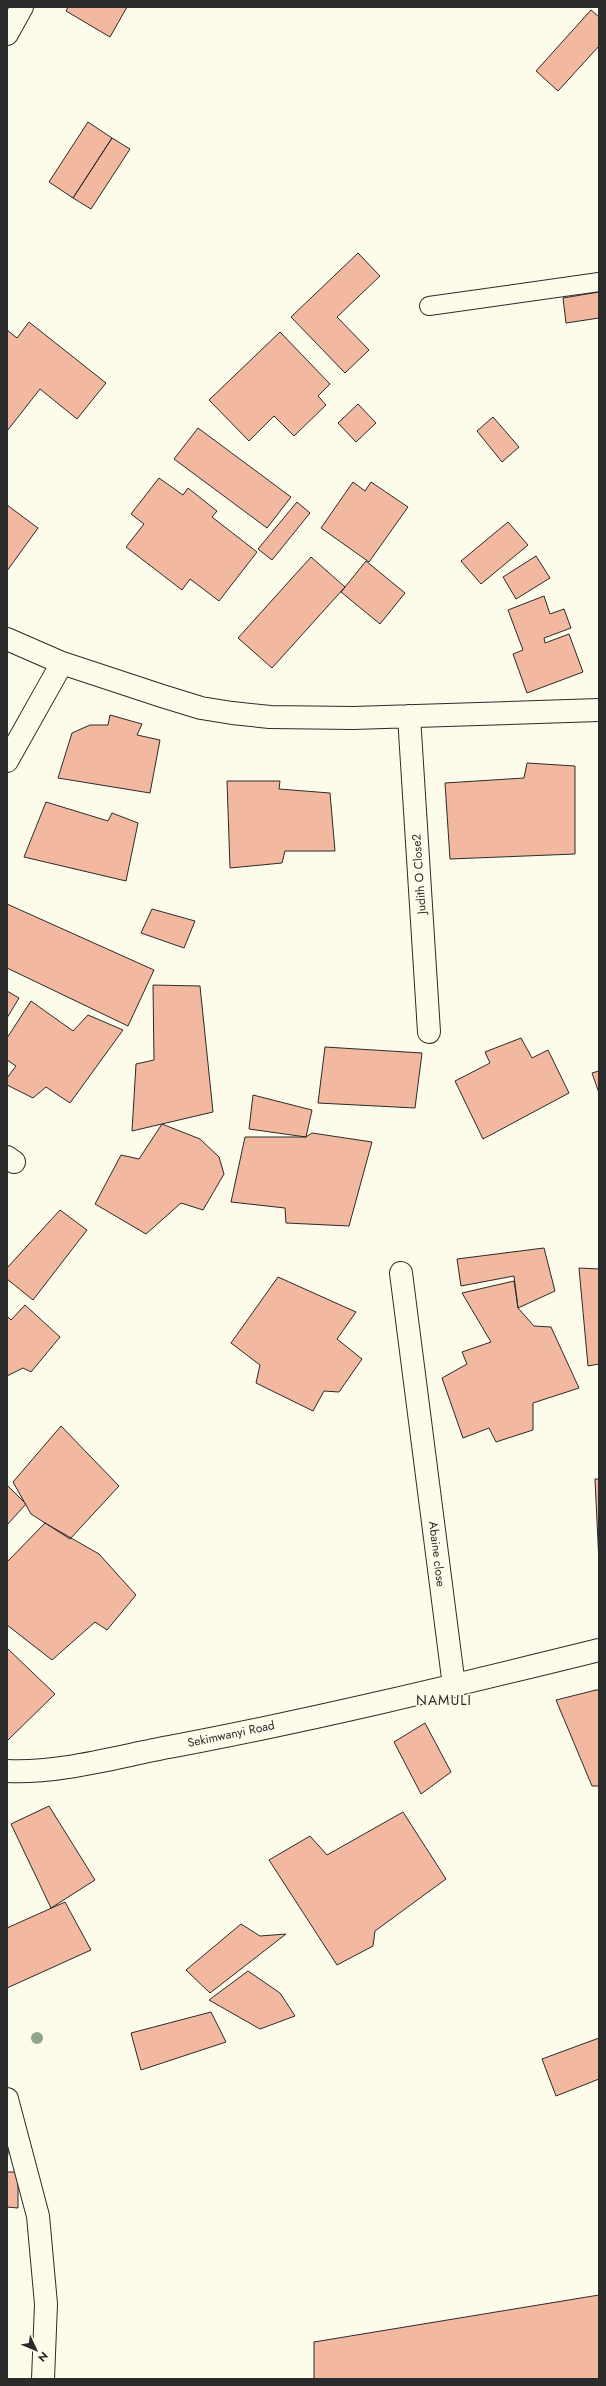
<svg xmlns="http://www.w3.org/2000/svg" width="606" height="2386" viewBox="0 0 606 2386" font-family="Jost,sans-serif">
<style>
.building{fill:#f2b8a0;stroke:#2b2b2b}
.lines{fill:none;stroke-linecap:round;stroke-linejoin:round}
.service-casing{stroke:#2b2b2b;stroke-width:20}
.minor-casing{stroke:#2b2b2b;stroke-width:24}
.service{stroke:#fdfbea;stroke-width:18}
.minor{stroke:#fdfbea;stroke-width:22}
.tree{fill:#8ea78a}
.labels{text-anchor:middle;stroke-width:3;stroke-linejoin:round;paint-order:stroke}
.street-label{font-size:12px;fill:#2b2b2b;stroke:#fdfbea}
.quarter-label{font-size:14px;letter-spacing:1px;fill:#2b2b2b;stroke:#fdfbea}
</style>
<rect width="100%" height="100%" fill="#fdfbea"/>
<path class="building" d="M 68,7 L 127,7 L 110,37 L 66,11 Z
M 591,10 L 599,17 L 599,46 L 558,91 L 536,71 Z
M 88,122 L 112,138 L 73,198 L 49,182 Z
M 112,138 L 130,149 L 91,209 L 73,198 Z
M 358,253 L 380,276 L 337,317 L 369,350 L 345,373 L 291,317 Z
M 599,292 L 599,318 L 566,323 L 563,298 Z
M 29,322 L 106,383 L 77,419 L 40,389 L 7,431 L 7,330 L 17,338 Z
M 280,332 L 330,384 L 318,396 L 326,405 L 294,436 L 274,416 L 249,441 L 209,400 Z
M 358,404 L 376,423 L 356,442 L 338,423 Z
M 493,417 L 519,447 L 502,462 L 477,431 Z
M 198,428 L 291,497 L 267,528 L 174,459 Z
M 159,478 L 183,495 L 188,488 L 217,511 L 212,517 L 257,552 L 219,601 L 190,579 L 182,590 L 126,547 L 144,524 L 131,514 Z
M 353,482 L 365,491 L 371,482 L 408,507 L 369,562 L 321,528 Z
M 297,502 L 310,513 L 272,560 L 258,549 Z
M 7,505 L 38,528 L 7,571 Z
M 508,522 L 528,545 L 481,584 L 461,561 Z
M 536,556 L 550,578 L 516,599 L 503,577 Z
M 311,557 L 345,587 L 272,668 L 238,638 Z
M 366,561 L 405,593 L 380,624 L 341,592 Z
M 544,596 L 550,614 L 564,609 L 571,628 L 544,638 L 545,643 L 569,634 L 583,672 L 527,693 L 513,654 L 523,650 L 508,610 Z
M 110,715 L 142,724 L 137,735 L 160,740 L 150,793 L 58,778 L 72,733 L 90,725 L 108,725 Z
M 527,763 L 575,766 L 575,854 L 450,859 L 445,783 L 524,778 Z
M 227,781 L 280,781 L 279,789 L 330,793 L 335,851 L 285,851 L 282,863 L 230,868 Z
M 46,802 L 108,821 L 112,813 L 138,823 L 126,881 L 24,857 Z
M 7,904 L 154,970 L 128,1026 L 7,968 Z
M 152,909 L 195,921 L 184,948 L 141,933 Z
M 153,985 L 200,986 L 213,1112 L 132,1131 L 136,1064 L 154,1060 Z
M 7,991 L 19,998 L 7,1018 Z
M 31,1001 L 73,1031 L 88,1015 L 123,1030 L 70,1103 L 46,1087 L 33,1098 L 7,1085 L 7,1078 L 16,1066 L 7,1060 L 7,1038 Z
M 521,1038 L 532,1058 L 548,1050 L 569,1093 L 483,1139 L 455,1081 L 490,1063 L 485,1052 Z
M 325,1047 L 422,1053 L 415,1108 L 318,1103 Z
M 599,1071 L 599,1093 L 592,1073 Z
M 253,1095 L 312,1110 L 306,1137 L 249,1129 Z
M 162,1124 L 200,1139 L 219,1157 L 224,1174 L 203,1210 L 181,1203 L 146,1234 L 95,1204 L 121,1155 L 139,1159 Z
M 312,1133 L 372,1142 L 349,1226 L 286,1223 L 285,1208 L 231,1202 L 245,1137 L 306,1137 Z
M 60,1210 L 87,1230 L 33,1300 L 7,1279 L 7,1268 Z
M 544,1248 L 555,1291 L 518,1308 L 514,1276 L 461,1286 L 457,1259 Z
M 579,1268 L 599,1269 L 599,1364 L 588,1366 Z
M 278,1277 L 356,1312 L 337,1339 L 362,1359 L 339,1392 L 324,1391 L 313,1411 L 256,1383 L 260,1365 L 231,1343 Z
M 514,1281 L 518,1308 L 534,1326 L 551,1327 L 579,1388 L 533,1403 L 533,1430 L 496,1442 L 489,1428 L 463,1438 L 442,1378 L 467,1364 L 462,1352 L 491,1342 L 462,1293 Z
M 25,1305 L 60,1337 L 31,1372 L 23,1368 L 7,1376 L 7,1316 L 11,1320 Z
M 61,1426 L 119,1486 L 70,1539 L 31,1514 L 13,1482 Z
M 595,1479 L 599,1479 L 599,1563 Z
M 7,1485 L 26,1504 L 7,1525 Z
M 45,1523 L 99,1554 L 136,1595 L 107,1630 L 95,1622 L 52,1660 L 7,1625 L 7,1562 Z
M 7,1648 L 55,1694 L 8,1740 L 7,1739 Z
M 596,1690 L 599,1690 L 599,1786 L 592,1786 L 556,1700 Z
M 425,1723 L 451,1772 L 421,1794 L 394,1742 Z
M 49,1806 L 95,1880 L 51,1908 L 11,1824 Z
M 403,1812 L 446,1879 L 375,1931 L 373,1946 L 337,1965 L 269,1860 L 310,1836 L 327,1855 Z
M 65,1902 L 91,1950 L 7,1988 L 7,1928 Z
M 241,1924 L 260,1936 L 286,1934 L 210,1993 L 186,1970 Z
M 248,1971 L 280,1993 L 295,2016 L 260,2029 L 209,2000 Z
M 211,2012 L 226,2042 L 141,2070 L 131,2033 Z
M 599,2038 L 599,2079 L 556,2096 L 542,2059 Z
M 7,2120 L 12,2120 L 7,2161 Z
M 7,2172 L 18,2172 L 18,2208 L 7,2207 Z
M 599,2295 L 599,2379 L 314,2379 L 314,2342 Z"/>
<g class="lines">
<g class="service-casing">
<path id="service" d="M 429,306 L 599,282"/>
</g>
<g class="minor-casing">
<path id="minor" d="M 7,34 L 22,7
M 7,639 L 62,663 L 162,696 L 201,708 L 232,713 L 270,717 L 353,718 L 599,710
M 409,716 L 429,1032
M 7,761 L 62,663
M 7,1157 L 14,1162
M 401,1273 L 454,1686
M 7,1771 C 57,1774 120,1756 169,1747 C 313,1720 457,1685 599,1650
M 7,2099 L 38,2216 L 46,2304 L 43,2379"/>
</g>
<use href="#service" class="service"/>
<use href="#minor" class="minor"/>
</g>
<circle class="tree" cx="37" cy="2038" r="6"/>
<g class="labels">
<g class="street-label">
<text transform="translate(419 874) rotate(-94)" y="4">Judith O Close2</text>
<text transform="translate(437 1554) rotate(83)" y="4">Abaine close</text>
<text transform="translate(231 1734) rotate(-12)" y="4">Sekimwanyi Road</text>
</g>
<g class="quarter-label">
<text x="444" y="1705">NAMULI</text>
</g>
</g>
<rect width="606" height="2386" fill="none" stroke="#2b2b2b" stroke-width="16"/>
<g transform="translate(36 2350) rotate(134)" stroke="#fdfbea" stroke-width="3" paint-order="stroke">
<path d="M0-3L7 15L0 10L-7 15Z" fill="#2b2b2b"/>
<text y="-6" font-size="11" font-weight="bold" text-anchor="middle" fill="#2b2b2b">N</text>
</g>
</svg>
